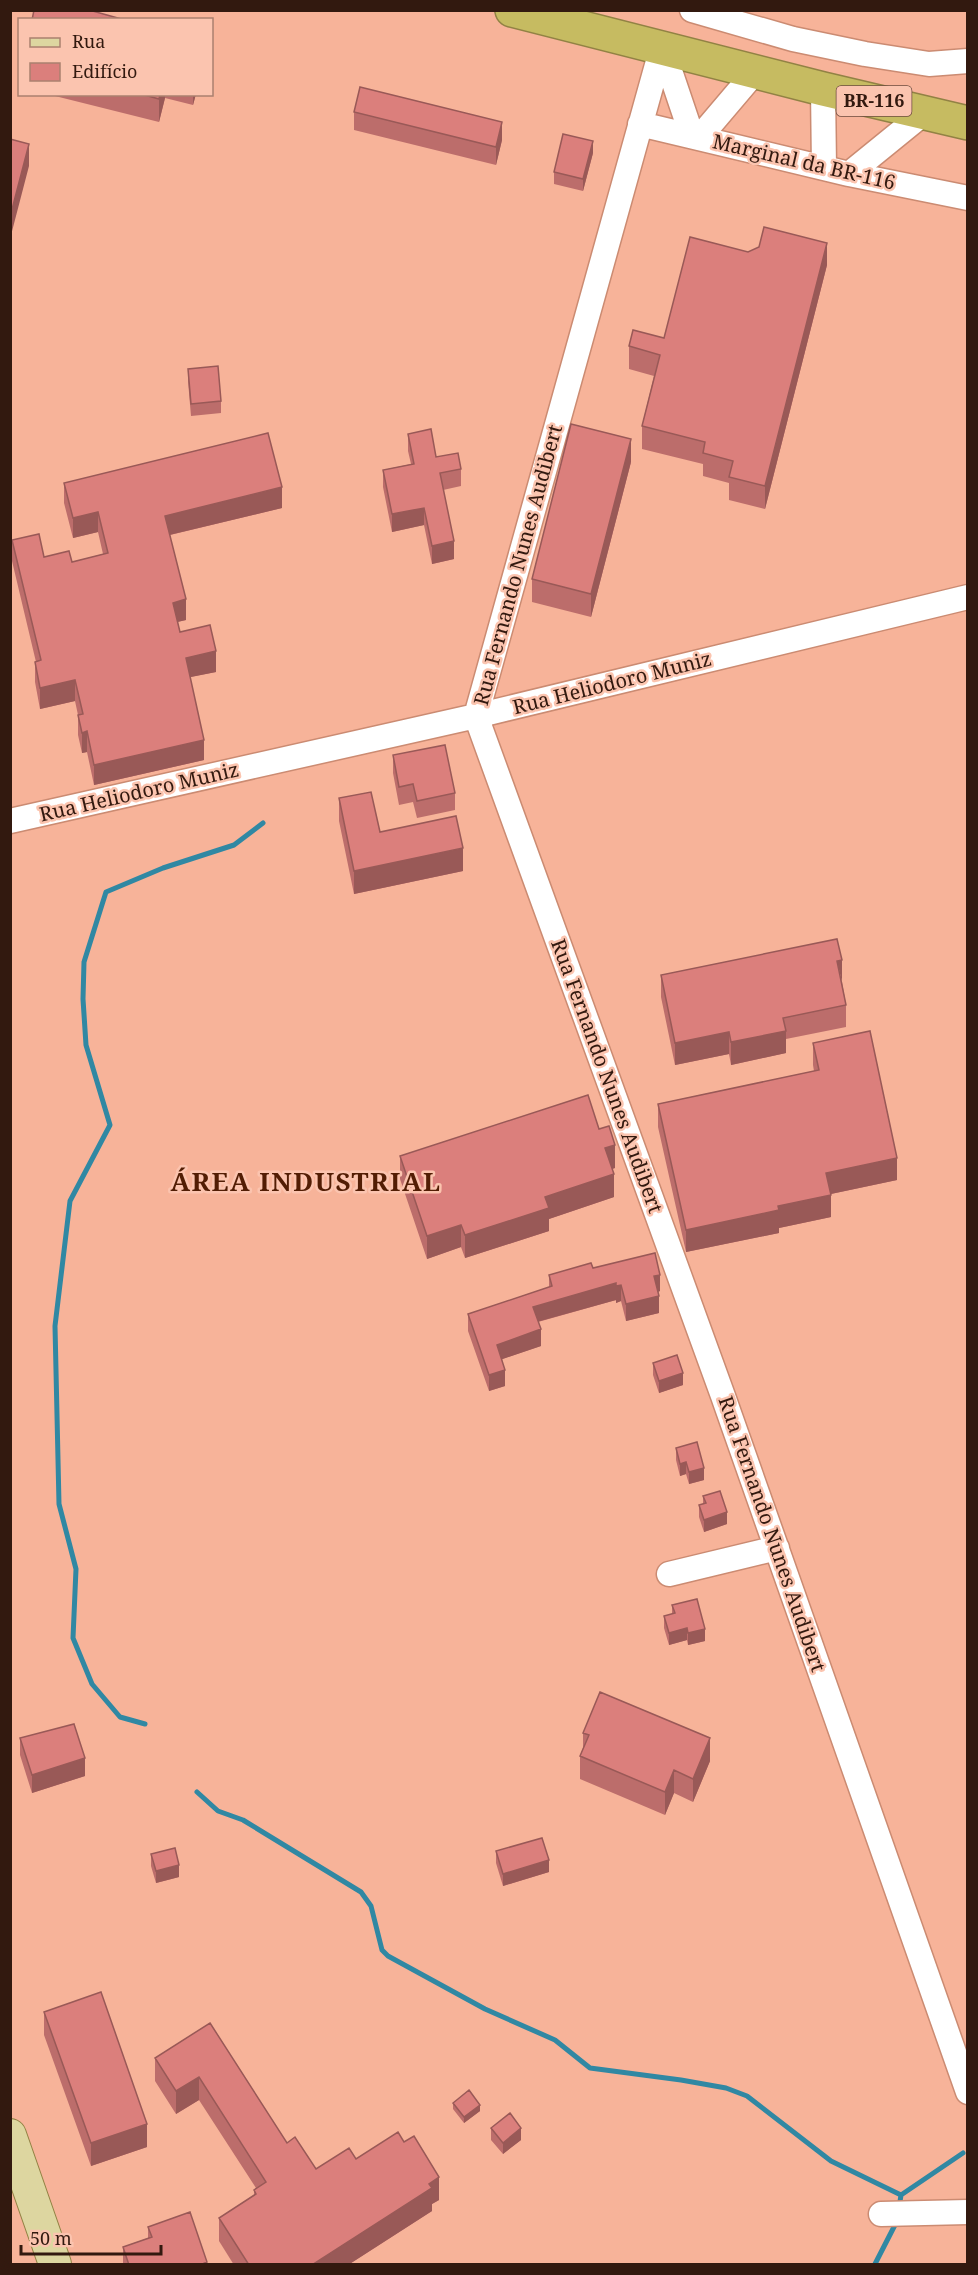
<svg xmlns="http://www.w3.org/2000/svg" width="978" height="2275" viewBox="0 0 978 2275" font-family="'Noto Serif',serif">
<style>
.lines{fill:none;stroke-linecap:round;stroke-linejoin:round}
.stream{stroke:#3088a3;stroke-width:5}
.minor-casing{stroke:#cb8b72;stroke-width:27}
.major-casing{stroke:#928244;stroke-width:34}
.highway-casing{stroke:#928244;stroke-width:36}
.minor{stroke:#fff;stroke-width:24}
.major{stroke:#ddd6a0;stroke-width:32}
.highway{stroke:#c6bb61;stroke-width:33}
.wall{fill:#bc6d6b}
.shaded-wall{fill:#995957}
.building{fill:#db7f7c;stroke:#995957;stroke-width:1.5}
.labels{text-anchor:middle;stroke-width:5;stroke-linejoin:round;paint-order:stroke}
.shield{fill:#fbc4af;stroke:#6e4c3f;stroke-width:1.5}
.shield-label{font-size:18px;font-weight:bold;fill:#32190f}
.street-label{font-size:20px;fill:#32190f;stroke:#fbc4af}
.district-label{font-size:26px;font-weight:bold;letter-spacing:1.5px;fill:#521d04;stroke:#fbc4af}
</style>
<rect width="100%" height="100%" fill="#f7b399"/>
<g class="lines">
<path class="stream" d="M 145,1724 L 120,1717 L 92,1684 L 73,1638 L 76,1569 L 59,1504 L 55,1326 L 70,1201 L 110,1125 L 86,1045 L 83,999 L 84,962 L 106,892 L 163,868 L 234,845 L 263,823
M 197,1792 L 218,1811 L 243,1820 L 361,1892 L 371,1906 L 382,1950 L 388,1956 L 485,2009 L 555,2040 L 590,2068 L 681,2080 L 726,2088 L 747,2096 L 831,2161 L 901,2195
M 899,2208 L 901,2195 L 963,2153
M 875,2264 L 897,2221"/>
<g class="minor-casing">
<path id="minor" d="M 692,10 L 793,39 L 865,54 L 929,64 L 968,61
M 662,47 L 476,716 L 723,1396 L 968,2092
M 662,47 L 692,136
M 823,89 L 824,168
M 640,124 L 849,174 L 968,198
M 699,138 L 755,72
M 849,174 L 924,113
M 10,821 L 476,716 L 968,597
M 669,1574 L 777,1548
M 881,2214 L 968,2212"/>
</g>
<g class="major-casing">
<path id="major" d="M 10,2135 L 55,2264"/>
</g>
<g class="highway-casing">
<path id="highway" d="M 512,10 L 823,89 L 968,123"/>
</g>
<use href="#minor" class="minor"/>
<use href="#major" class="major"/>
<use href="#highway" class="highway"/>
</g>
<path class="wall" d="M 47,94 L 196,94 L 193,105 L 165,98 L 159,122 Z
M 354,112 L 502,140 L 496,165 L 354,130 Z
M 593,153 L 583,191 L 554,184 L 554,172 Z
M 748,252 L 827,265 L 765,509 L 729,500 L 729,483 L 703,476 L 703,464 L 642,449 L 642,426 L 654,376 L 629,369 L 629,346 L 664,338 Z
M 188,369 L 221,401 L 221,413 L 191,416 L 188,381 Z
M 408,434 L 436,457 L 461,469 L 461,486 L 443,490 L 454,559 L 432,564 L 424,525 L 392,532 L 383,487 L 383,470 L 411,464 L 408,451 Z
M 631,462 L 591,617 L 532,602 L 532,579 Z
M 64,483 L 282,508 L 170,535 L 186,620 L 177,622 L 180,632 L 216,672 L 190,677 L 204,760 L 94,785 L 87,752 L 82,753 L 78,735 L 78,715 L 75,701 L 40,709 L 35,682 L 35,662 L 36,662 L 12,561 L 12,540 L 44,557 L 72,562 L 103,554 L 98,532 L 73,538 L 64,503 Z
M 393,755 L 455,793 L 455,810 L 417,818 L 413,802 L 399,805 L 393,773 Z
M 339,798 L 380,832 L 463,871 L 354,894 L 339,821 Z
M 661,975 L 842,982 L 846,1005 L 846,1027 L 786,1039 L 786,1053 L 731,1065 L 729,1054 L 675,1065 L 661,997 Z
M 813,1043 L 897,1180 L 831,1194 L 831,1217 L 779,1228 L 779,1233 L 686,1252 L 658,1127 L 658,1104 L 814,1071 L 813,1065 Z
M 400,1156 L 615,1168 L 612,1169 L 614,1197 L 549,1219 L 549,1231 L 465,1258 L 461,1247 L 427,1259 L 400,1179 Z
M 593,1268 L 660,1291 L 658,1292 L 659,1313 L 626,1321 L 621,1301 L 616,1303 L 616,1300 L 538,1322 L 541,1346 L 502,1359 L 505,1386 L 489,1391 L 468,1331 L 468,1314 L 549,1287 L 549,1275 Z
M 653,1363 L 683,1385 L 659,1393 L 653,1375 Z
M 676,1448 L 704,1480 L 689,1484 L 686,1474 L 680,1476 L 676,1460 Z
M 703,1496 L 727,1524 L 704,1532 L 699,1517 L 699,1505 L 703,1504 Z
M 672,1605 L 705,1641 L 688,1645 L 687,1640 L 669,1645 L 664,1628 L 664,1616 L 672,1614 Z
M 583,1733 L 710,1761 L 693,1802 L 674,1793 L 665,1815 L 580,1779 L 580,1756 L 583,1748 Z
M 20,1738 L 85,1776 L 32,1793 L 20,1755 Z
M 496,1851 L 549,1872 L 503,1886 L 496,1863 Z
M 151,1854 L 179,1877 L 156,1883 L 151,1866 Z
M 44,2012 L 147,2147 L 91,2166 L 44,2035 Z
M 210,2023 L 287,2143 L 316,2169 L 356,2159 L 439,2200 L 432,2204 L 432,2211 L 348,2265 L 234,2265 L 219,2241 L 219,2218 L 254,2196 L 254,2190 L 256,2188 L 199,2100 L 176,2114 L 155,2081 L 155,2058 Z
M 453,2103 L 480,2111 L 464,2123 L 453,2109 Z
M 491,2128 L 521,2140 L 503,2154 L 491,2140 Z
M 148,2227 L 207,2265 L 123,2265 L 123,2247 L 148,2238 Z"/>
<path class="shaded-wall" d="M 160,94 L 165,94 L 165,98 L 159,122 L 159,99 Z
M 193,94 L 196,94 L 193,105 Z
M 502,122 L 502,140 L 496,165 L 496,147 Z
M 593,141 L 593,153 L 583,191 L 583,179 Z
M 29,144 L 29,166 L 10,239 L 10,217 Z
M 827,243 L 827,265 L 765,509 L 765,486 Z
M 631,439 L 631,462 L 591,617 L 591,594 Z
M 282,487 L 282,508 L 165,536 L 165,516 Z
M 424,508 L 424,525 L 392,532 L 392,514 Z
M 98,512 L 98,532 L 73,538 L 73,518 Z
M 454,541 L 454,559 L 432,564 L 432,546 Z
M 186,599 L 186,620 L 173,623 L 173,603 Z
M 216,651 L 216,672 L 186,678 L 186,658 Z
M 75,680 L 75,701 L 40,709 L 40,688 Z
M 87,731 L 87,752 L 82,753 L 82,733 Z
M 204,740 L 204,760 L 94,785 L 94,765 Z
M 463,848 L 463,871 L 354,894 L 354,871 Z
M 842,960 L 842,982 L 837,961 Z
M 786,1031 L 786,1053 L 731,1065 L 731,1042 Z
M 729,1032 L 729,1054 L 675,1065 L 675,1043 Z
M 615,1145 L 615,1168 L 605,1171 L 605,1148 Z
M 897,1158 L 897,1180 L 826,1195 L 826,1173 Z
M 614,1174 L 614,1197 L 549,1219 L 549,1231 L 465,1258 L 465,1235 L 545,1197 Z
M 831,1195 L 831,1217 L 779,1228 L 779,1233 L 686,1252 L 686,1230 L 778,1206 Z
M 461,1225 L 461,1247 L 427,1259 L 427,1236 Z
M 660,1275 L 660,1291 L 654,1293 L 654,1276 Z
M 616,1283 L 616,1300 L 533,1323 L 533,1307 Z
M 621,1285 L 621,1301 L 616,1303 L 616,1286 Z
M 659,1296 L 659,1313 L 626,1321 L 626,1304 Z
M 541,1329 L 541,1346 L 497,1361 L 497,1345 Z
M 505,1370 L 505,1386 L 489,1391 L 489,1375 Z
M 683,1373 L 683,1385 L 659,1393 L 659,1381 Z
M 686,1462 L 686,1474 L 680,1476 L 680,1464 Z
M 704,1468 L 704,1480 L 689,1484 L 689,1472 Z
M 727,1512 L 727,1524 L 704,1532 L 704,1520 Z
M 687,1628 L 687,1640 L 669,1645 L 669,1633 Z
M 705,1629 L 705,1641 L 688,1645 L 688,1633 Z
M 710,1738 L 710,1761 L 693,1802 L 693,1779 Z
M 85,1758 L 85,1776 L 32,1793 L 32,1775 Z
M 674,1770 L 674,1793 L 665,1815 L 665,1792 Z
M 549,1860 L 549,1872 L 503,1886 L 503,1874 Z
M 179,1865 L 179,1877 L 156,1883 L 156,1871 Z
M 199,2077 L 199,2100 L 176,2114 L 176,2091 Z
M 480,2105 L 480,2111 L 464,2123 L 464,2117 Z
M 147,2124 L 147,2147 L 91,2166 L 91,2143 Z
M 521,2128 L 521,2140 L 503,2154 L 503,2143 Z
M 439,2177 L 439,2200 L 432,2204 L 432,2211 L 348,2265 L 312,2265 Z"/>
<path class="building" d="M 34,10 L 89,10 L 125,20 L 32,20 Z
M 360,87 L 502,122 L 496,147 L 354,112 Z
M 141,94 L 160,94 L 159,99 Z
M 563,134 L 593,141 L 583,179 L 554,172 Z
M 10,139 L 29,144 L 10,217 Z
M 764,227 L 827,243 L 765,486 L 729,477 L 733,461 L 703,453 L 705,442 L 642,426 L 660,355 L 629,346 L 633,330 L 664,338 L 690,237 L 748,252 L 759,247 Z
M 218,366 L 221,401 L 191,404 L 188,369 Z
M 571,424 L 631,439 L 591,594 L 532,579 Z
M 431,429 L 436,457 L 458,453 L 461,469 L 440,473 L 454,541 L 432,546 L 424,508 L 392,514 L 383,470 L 414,464 L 408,434 Z
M 268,433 L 282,487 L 165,516 L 186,599 L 173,603 L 180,632 L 210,625 L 216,651 L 186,658 L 204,740 L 94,765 L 87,731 L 82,733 L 78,715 L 83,714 L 75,680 L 40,688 L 35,662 L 41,660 L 12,540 L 39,534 L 44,557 L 69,551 L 72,562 L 108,553 L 98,512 L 73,518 L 64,483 Z
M 445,745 L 455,793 L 417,801 L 413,784 L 399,787 L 393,755 Z
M 371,792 L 380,832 L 456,816 L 463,848 L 354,871 L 339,798 Z
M 837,939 L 842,960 L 837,961 L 846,1005 L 783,1018 L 786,1031 L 731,1042 L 729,1032 L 675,1043 L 661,975 Z
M 870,1031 L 897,1158 L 826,1173 L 831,1195 L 778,1206 L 779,1210 L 686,1230 L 658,1104 L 819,1070 L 813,1043 Z
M 588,1095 L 599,1129 L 609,1126 L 615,1145 L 605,1148 L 614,1174 L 545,1197 L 549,1208 L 465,1235 L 461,1225 L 427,1236 L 400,1156 Z
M 655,1253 L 660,1275 L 654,1276 L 659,1296 L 626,1304 L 621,1285 L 616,1286 L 616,1283 L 533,1307 L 541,1329 L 497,1345 L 505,1370 L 489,1375 L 468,1314 L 552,1286 L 549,1275 L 591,1263 L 593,1268 Z
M 677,1355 L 683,1373 L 659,1381 L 653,1363 Z
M 697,1442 L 704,1468 L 689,1472 L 686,1462 L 680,1464 L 676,1448 Z
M 720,1491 L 727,1512 L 704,1520 L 699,1505 L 706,1503 L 703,1496 Z
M 697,1599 L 705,1629 L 688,1633 L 687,1628 L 669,1633 L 664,1616 L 675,1613 L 672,1605 Z
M 600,1692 L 710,1738 L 693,1779 L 674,1770 L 665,1792 L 580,1756 L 589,1735 L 583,1733 Z
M 74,1724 L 85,1758 L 32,1775 L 20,1738 Z
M 542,1838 L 549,1860 L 503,1874 L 496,1851 Z
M 175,1848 L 179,1865 L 156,1871 L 151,1854 Z
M 101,1992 L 147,2124 L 91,2143 L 44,2012 Z
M 210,2023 L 287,2143 L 295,2137 L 316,2169 L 349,2148 L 356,2159 L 398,2132 L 404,2142 L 414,2136 L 439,2177 L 429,2184 L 432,2188 L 312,2265 L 249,2265 L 219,2218 L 256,2194 L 254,2190 L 266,2182 L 199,2077 L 176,2091 L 155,2058 Z
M 469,2090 L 480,2105 L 464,2117 L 453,2103 Z
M 510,2113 L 521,2128 L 503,2143 L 491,2128 Z
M 190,2212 L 207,2262 L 200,2265 L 129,2265 L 123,2247 L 152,2237 L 148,2227 Z"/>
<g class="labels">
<rect class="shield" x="836.5" y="86" width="75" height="30" rx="4.5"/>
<g class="shield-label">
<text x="874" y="107">BR-116</text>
</g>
<g class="street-label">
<text transform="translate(804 162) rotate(13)" y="7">Marginal da BR-116</text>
<text transform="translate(518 565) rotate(-75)" y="7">Rua Fernando Nunes Audibert</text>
<text transform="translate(612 683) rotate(-14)" y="7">Rua Heliodoro Muniz</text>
<text transform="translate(139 792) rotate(-13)" y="7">Rua Heliodoro Muniz</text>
<text transform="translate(607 1076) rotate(70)" y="7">Rua Fernando Nunes Audibert</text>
<text transform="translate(772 1534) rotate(71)" y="7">Rua Fernando Nunes Audibert</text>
</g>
<g class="district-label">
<text x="306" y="1191">ÁREA INDUSTRIAL</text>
</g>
</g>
<rect width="978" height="2275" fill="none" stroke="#32190f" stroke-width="24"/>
<rect x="18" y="18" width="195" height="78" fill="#fbc4af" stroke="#ab806f" stroke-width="1.5"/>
<rect x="30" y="38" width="30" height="9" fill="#ddd6a0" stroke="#ab806f" stroke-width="1.5"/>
<text x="72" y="48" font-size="18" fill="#32190f">Rua</text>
<rect x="30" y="63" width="30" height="18" fill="#db7f7c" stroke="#ab806f" stroke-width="1.5"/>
<text x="72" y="78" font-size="18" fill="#32190f">Edifício</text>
<path d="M21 2245v9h140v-9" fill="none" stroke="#32190f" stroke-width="3"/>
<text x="30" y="2245" font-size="18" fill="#32190f" stroke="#fbc4af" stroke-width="4.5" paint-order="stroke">50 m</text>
</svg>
